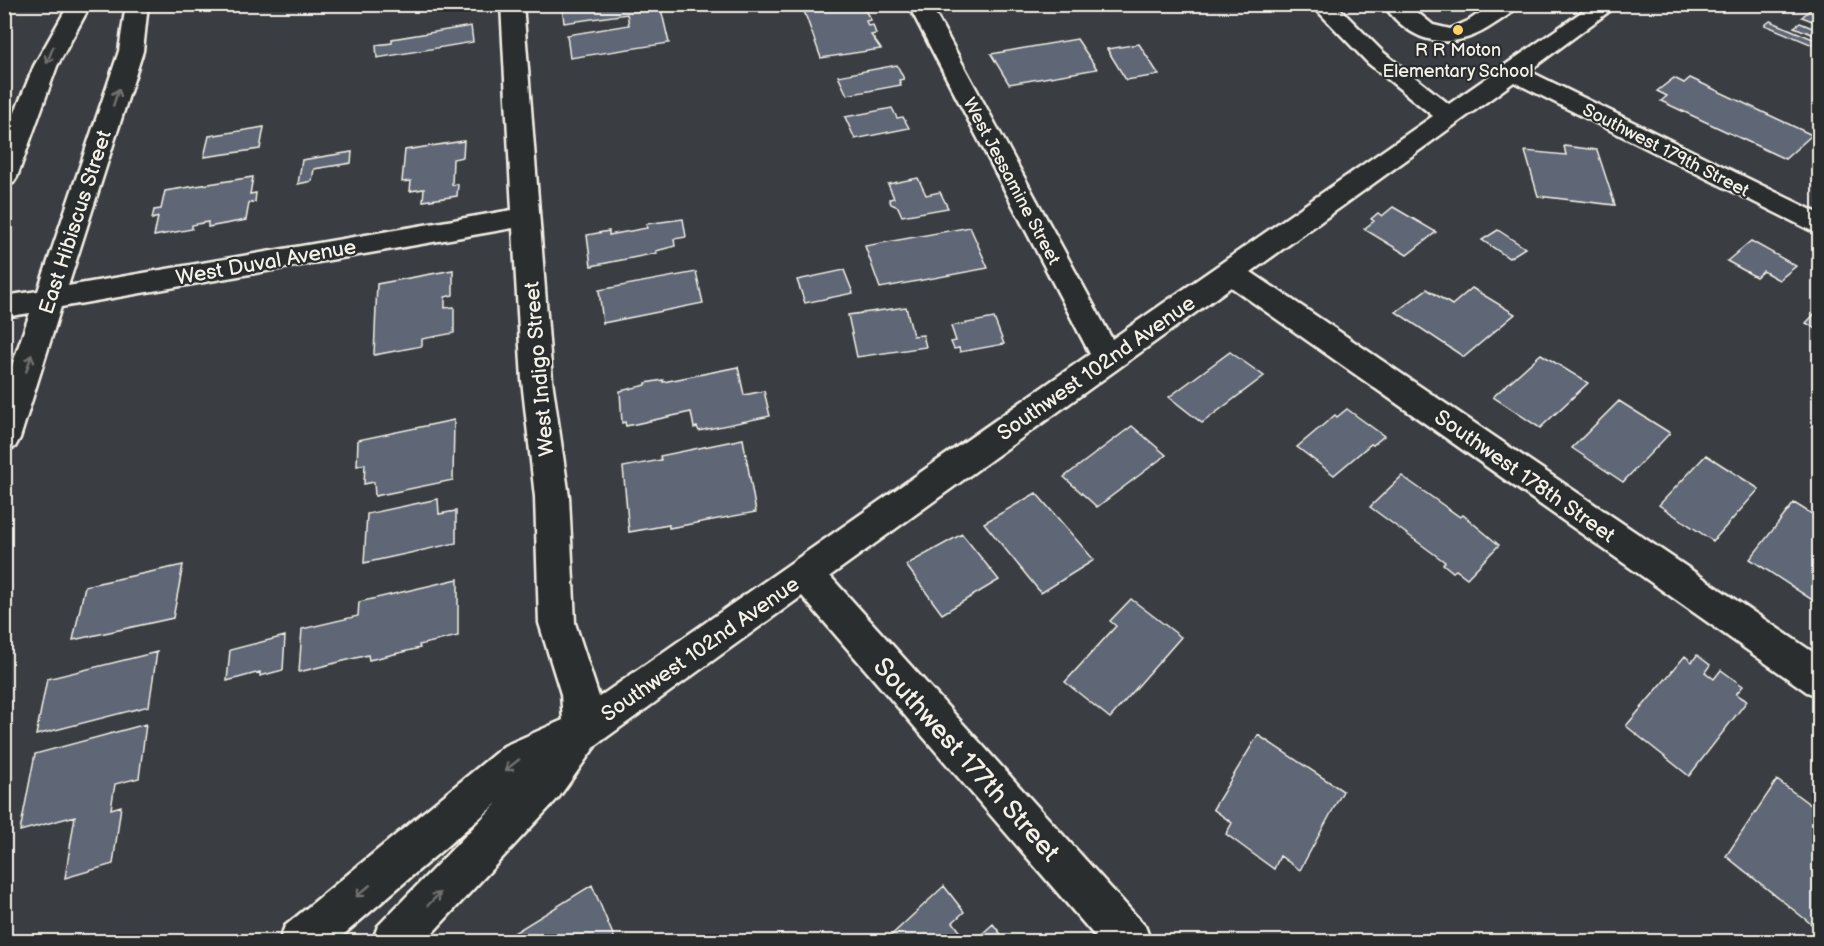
<svg xmlns="http://www.w3.org/2000/svg" width="1824" height="946" viewBox="0 0 1824 946" font-family="'Balsamiq Sans',sans-serif">
<style>
.building{fill:#5e6674;stroke:#f4f1e8;stroke-width:1.5}
.lines{fill:none;stroke-linecap:round;stroke-linejoin:round}
.minor-casing{stroke:#f4f1e8;stroke-width:5}
.minor{fill:#2a2d2e;fill-rule:evenodd}
.oneway{stroke:#71726f}
.poi-dot{fill:#ffd166;stroke:#2a2d2e;stroke-width:2}
.labels{text-anchor:middle;stroke-width:4.5;stroke-linejoin:round;paint-order:stroke}
.far-poi-label{font-size:18px;fill:#f4f1e8;stroke:#2a2d2e}
.far-street-label{font-size:18px;fill:#f4f1e8;stroke:#2a2d2e}
.street-label{font-size:21px;fill:#f4f1e8;stroke:#2a2d2e}
.near-street-label{font-size:26px;fill:#f4f1e8;stroke:#2a2d2e}
</style>
<rect width="100%" height="100%" fill="#3a3e43"/>
<filter id="ink" filterUnits="userSpaceOnUse"><feTurbulence type="fractalNoise" baseFrequency=".0167" numOctaves="2"/><feDisplacementMap in="SourceGraphic" scale="12" xChannelSelector="R" yChannelSelector="G"/><feConvolveMatrix kernelMatrix="1 2 1 2 8 2 1 2 1" color-interpolation-filters="sRGB"/></filter>
<g filter="url(#ink)">
<path class="building" d="M 562,4 L 683,4 L 683,6 L 661,9 L 669,43 L 570,58 L 567,35 L 629,25 L 627,14 L 564,23 Z
M 824,4 L 861,4 L 871,20 L 866,21 L 868,26 L 873,25 L 876,34 L 871,35 L 881,49 L 821,58 L 803,8 Z
M 1817,4 L 1820,24 L 1802,17 Z
M 1770,21 L 1820,42 L 1820,43 L 1815,46 L 1765,25 Z
M 1800,23 L 1820,31 L 1820,32 L 1814,35 L 1794,27 Z
M 471,26 L 473,42 L 377,58 L 376,45 L 392,43 L 392,39 Z
M 1077,39 L 1097,69 L 1009,84 L 991,54 Z
M 1139,44 L 1159,75 L 1126,80 L 1107,49 Z
M 897,65 L 904,79 L 899,80 L 901,85 L 847,95 L 838,76 Z
M 1674,78 L 1684,83 L 1690,78 L 1812,135 L 1785,159 L 1661,101 L 1667,96 L 1657,91 Z
M 892,108 L 897,118 L 903,117 L 909,128 L 855,139 L 845,117 Z
M 264,127 L 260,149 L 204,157 L 209,136 Z
M 464,141 L 463,157 L 453,159 L 452,185 L 458,184 L 457,196 L 423,201 L 424,189 L 410,191 L 411,181 L 402,182 L 405,150 Z
M 1564,146 L 1597,150 L 1615,205 L 1538,196 L 1525,151 L 1566,155 Z
M 352,152 L 351,163 L 314,169 L 312,181 L 298,184 L 302,160 Z
M 253,177 L 250,194 L 256,193 L 255,202 L 249,203 L 246,220 L 208,227 L 208,222 L 192,225 L 192,229 L 154,236 L 158,217 L 152,219 L 154,210 L 161,209 L 165,191 Z
M 918,178 L 926,195 L 940,192 L 948,208 L 902,216 L 898,207 L 891,204 L 889,199 L 894,198 L 888,184 Z
M 1393,207 L 1436,232 L 1407,255 L 1364,229 L 1374,221 L 1371,219 L 1378,213 L 1382,216 Z
M 683,219 L 686,237 L 674,239 L 675,246 L 656,251 L 657,253 L 591,266 L 587,235 L 609,231 L 609,235 L 647,228 L 646,224 Z
M 970,227 L 988,268 L 880,288 L 865,246 Z
M 1498,230 L 1525,248 L 1509,258 L 1482,240 Z
M 1751,241 L 1796,266 L 1779,280 L 1763,271 L 1756,277 L 1727,261 Z
M 453,270 L 453,295 L 445,297 L 445,308 L 454,307 L 454,333 L 422,339 L 422,346 L 374,355 L 377,284 Z
M 844,270 L 853,293 L 805,303 L 797,280 Z
M 696,272 L 703,303 L 603,323 L 599,290 Z
M 1472,288 L 1515,314 L 1464,357 L 1396,312 L 1427,289 L 1452,305 Z
M 906,307 L 913,336 L 923,335 L 926,347 L 857,357 L 848,315 Z
M 1820,308 L 1820,331 L 1806,323 Z
M 994,318 L 1004,344 L 960,352 L 959,348 L 954,349 L 951,342 L 956,341 L 951,326 Z
M 1230,352 L 1264,376 L 1202,423 L 1169,397 Z
M 1541,354 L 1588,383 L 1540,428 L 1493,397 Z
M 738,367 L 744,395 L 764,391 L 770,416 L 699,431 L 697,427 L 694,428 L 691,412 L 626,426 L 625,422 L 622,423 L 620,391 L 646,385 L 646,383 L 663,380 L 663,382 Z
M 1619,401 L 1670,433 L 1623,482 L 1572,448 Z
M 1347,409 L 1384,436 L 1373,445 L 1371,444 L 1334,475 L 1297,447 L 1335,415 L 1337,417 Z
M 454,420 L 453,480 L 375,496 L 374,482 L 364,484 L 365,464 L 357,466 L 358,440 Z
M 1132,426 L 1166,455 L 1097,507 L 1064,477 Z
M 743,439 L 756,512 L 669,528 L 669,525 L 629,532 L 623,467 L 661,460 L 660,456 Z
M 1706,455 L 1759,489 L 1713,541 L 1659,505 Z
M 1402,476 L 1460,517 L 1463,515 L 1499,545 L 1467,578 L 1456,570 L 1453,572 L 1443,564 L 1445,562 L 1370,507 Z
M 1036,493 L 1094,560 L 1041,593 L 984,523 Z
M 438,499 L 439,514 L 456,511 L 456,543 L 364,563 L 367,514 Z
M 1794,503 L 1820,519 L 1820,605 L 1750,559 Z
M 962,534 L 999,580 L 942,614 L 906,565 Z
M 183,565 L 173,618 L 73,640 L 85,586 Z
M 458,579 L 458,636 L 419,645 L 420,648 L 369,660 L 368,655 L 299,672 L 302,629 L 358,616 L 359,602 Z
M 1131,599 L 1181,637 L 1110,718 L 1065,682 L 1116,626 L 1110,621 Z
M 285,636 L 283,670 L 260,676 L 260,672 L 227,681 L 230,650 Z
M 157,652 L 149,706 L 36,735 L 47,679 Z
M 1697,655 L 1710,665 L 1705,672 L 1714,679 L 1721,670 L 1743,686 L 1736,694 L 1747,701 L 1689,776 L 1626,726 L 1685,656 L 1692,662 Z
M 146,724 L 139,778 L 115,784 L 111,809 L 121,806 L 113,864 L 65,878 L 75,816 L 20,831 L 35,754 Z
M 1258,735 L 1343,791 L 1300,870 L 1280,856 L 1274,869 L 1249,851 L 1226,834 L 1232,823 L 1213,809 Z
M 1777,780 L 1820,812 L 1820,931 L 1726,856 Z
M 592,885 L 616,942 L 511,942 L 509,936 Z
M 944,886 L 964,912 L 953,922 L 968,942 L 884,942 Z
M 993,924 L 1007,942 L 973,942 Z"/>
<g class="lines">
<g class="minor-casing">
<path id="minor" d="M 69,4 L 91,4 L 57,66 L 17,177 L 13,183 L 4,185 L 4,139 L 34,66 Z
M 126,4 L 148,4 L 143,51 L 68,286 L 512,210 L 501,4 L 523,4 L 552,380 L 569,497 L 575,623 L 599,697 L 1090,354 L 908,4 L 930,4 L 1112,339 L 1433,116 L 1368,63 L 1311,4 L 1335,4 L 1384,53 L 1449,104 L 1593,4 L 1619,4 L 1529,71 L 1820,214 L 1820,235 L 1514,82 L 1251,272 L 1820,657 L 1820,697 L 1807,692 L 1231,287 L 830,576 L 1145,926 L 1151,942 L 1100,942 L 802,596 L 596,745 L 559,797 L 424,942 L 372,942 L 378,926 L 497,803 L 335,942 L 279,942 L 285,926 L 504,746 L 563,720 L 561,694 L 539,623 L 535,497 L 522,380 L 513,228 L 61,307 L 20,438 L 15,447 L 4,451 L 4,389 L 30,313 L 4,317 L 4,296 L 38,291 L 119,51 Z
M 1383,4 L 1407,4 L 1433,25 L 1450,29 L 1468,21 L 1493,4 L 1519,4 C 1513,13 1502,19 1493,25 C 1453,52 1412,46 1383,4 Z"/>
</g>
<use href="#minor" class="minor"/>
</g>
<defs><path id="oneway-shaft" d="M-6 0H5M1.5-3L5.5 0L1.5 3" fill="none" stroke-width="1.6" stroke-linecap="round" stroke-linejoin="round" transform="scale(1.5)"/></defs>
<g class="oneway">
<use href="#oneway-shaft" transform="translate(50 55) rotate(112)"/>
<use href="#oneway-shaft" transform="translate(116 97) rotate(-72)"/>
<use href="#oneway-shaft" transform="translate(29 363) rotate(-72)"/>
<use href="#oneway-shaft" transform="translate(512 765) rotate(142)"/>
<use href="#oneway-shaft" transform="translate(363 891) rotate(140)"/>
<use href="#oneway-shaft" transform="translate(434 899) rotate(-46)"/>
</g>
</g>
<circle class="poi-dot" cx="1458" cy="30" r="6"/>
<g class="labels">
<g class="far-poi-label">
<text x="1458" y="56">R R Moton<tspan x="1458" dy="21">Elementary School</tspan></text>
</g>
<g class="far-street-label">
<text transform="translate(1666 150) rotate(27)" y="6">Southwest 179th Street</text>
<text transform="translate(1012 181) rotate(62)" y="6">West Jessamine Street</text>
</g>
<g class="street-label">
<text transform="translate(75 222) rotate(-72)" y="7">East Hibiscus Street</text>
<text transform="translate(266 262) rotate(-10)" y="7">West Duval Avenue</text>
<text transform="translate(1096 368) rotate(-35)" y="7">Southwest 102nd Avenue</text>
<text transform="translate(539 369) rotate(-95)" y="7">West Indigo Street</text>
<text transform="translate(1525 476) rotate(35)" y="7">Southwest 178th Street</text>
<text transform="translate(700 649) rotate(-35)" y="7">Southwest 102nd Avenue</text>
</g>
<g class="near-street-label">
<text transform="translate(967 759) rotate(48)" y="9">Southwest 177th Street</text>
</g>
</g>
<rect width="1824" height="946" fill="none" stroke="#2a2d2e" stroke-width="24"/>
<rect x="12" y="12" width="1800" height="922" fill="none" stroke="#f4f1e8" stroke-width="2" filter="url(#ink)"/>
</svg>
